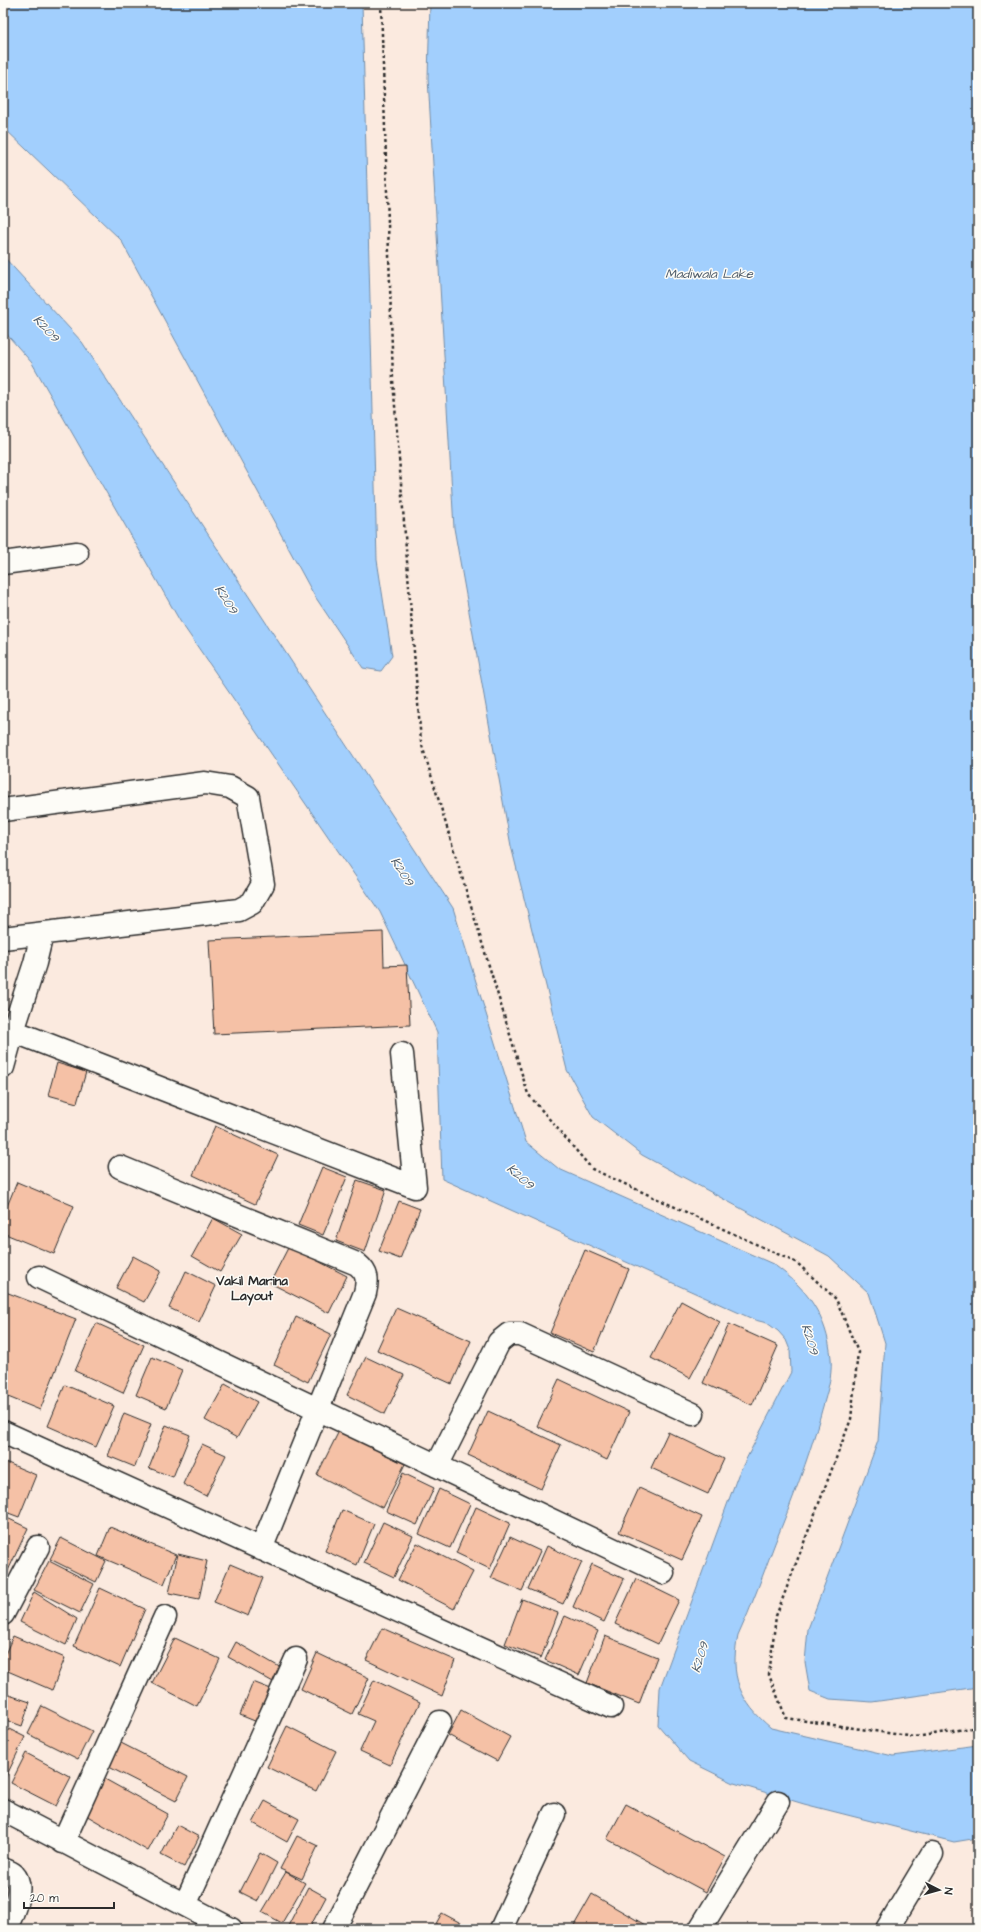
<svg xmlns="http://www.w3.org/2000/svg" width="981" height="1932" viewBox="0 0 981 1932" font-family="'Architects Daughter',sans-serif">
<style>
.water{fill:#a2cffd;stroke:#728da9}
.building{fill:#f5c1a6;stroke:#2b2b2b}
.lines{fill:none;stroke-linecap:round;stroke-linejoin:round}
.minor-casing{stroke:#2b2b2b;stroke-width:25}
.path{stroke:#2b2b2b;stroke-width:2.5;stroke-dasharray:3 3;stroke-linecap:butt}
.minor{stroke:#fdfcf7;stroke-width:22}
.labels{text-anchor:middle;stroke-width:3;stroke-linejoin:round;paint-order:stroke}
.water-label{font-size:13px;font-style:italic;fill:#4f5c6a;stroke:#fdfcf7}
.neighbourhood-label{font-size:13px;font-weight:bold;fill:#2b2b2b;stroke:#fdfcf7}
</style>
<rect width="100%" height="100%" fill="#fbeadf"/>
<filter id="ink" filterUnits="userSpaceOnUse"><feTurbulence type="fractalNoise" baseFrequency=".025" numOctaves="2"/><feDisplacementMap in="SourceGraphic" scale="8" xChannelSelector="R" yChannelSelector="G"/><feConvolveMatrix kernelMatrix="1 2 1 2 8 2 1 2 1" color-interpolation-filters="sRGB"/></filter>
<g filter="url(#ink)">
<path class="water" d="M 3,3 L 362,3 L 377,560 L 392,656 L 381,671 L 363,668 L 314,595 L 121,240 L 3,127 Z
M 430,3 L 978,3 L 978,1687 L 872,1702 L 830,1699 L 810,1691 L 805,1662 L 808,1629 L 878,1441 L 885,1343 L 869,1293 L 829,1256 L 642,1155 L 593,1117 L 567,1070 L 511,846 L 454,528 L 428,78 Z
M 3,256 L 82,342 L 453,908 L 526,1142 L 559,1169 L 773,1264 C 807,1288 827,1316 831,1358 C 833,1378 825,1398 820,1417 C 808,1460 792,1501 775,1543 C 763,1574 752,1606 738,1636 C 729,1676 740,1702 771,1728 L 893,1756 L 978,1745 L 978,1838 L 954,1842 L 804,1804 L 734,1783 L 689,1761 L 658,1725 L 660,1688 L 738,1475 L 791,1372 L 790,1350 L 786,1340 L 778,1331 L 767,1323 L 755,1320 L 442,1179 L 437,1032 L 380,912 L 180,621 L 32,363 L 3,330 Z"/>
<path class="building" d="M 383,932 L 384,966 L 407,965 L 410,1025 L 214,1034 L 209,940 Z
M 57,1063 L 86,1072 L 77,1103 L 48,1095 Z
M 215,1126 L 278,1155 L 255,1204 L 193,1175 Z
M 322,1167 L 347,1177 L 323,1235 L 298,1225 Z
M 357,1180 L 386,1190 L 365,1252 L 336,1241 Z
M 17,1182 L 74,1206 L 54,1254 L 3,1233 L 3,1216 Z
M 399,1201 L 420,1209 L 400,1259 L 379,1251 Z
M 213,1218 L 242,1234 L 220,1272 L 192,1256 Z
M 289,1246 L 347,1276 L 329,1313 L 270,1283 Z
M 585,1250 L 629,1269 L 594,1352 L 550,1333 Z
M 133,1256 L 161,1271 L 144,1302 L 116,1288 Z
M 186,1271 L 216,1286 L 199,1322 L 169,1308 Z
M 3,1291 L 76,1319 L 40,1410 L 3,1395 Z
M 681,1301 L 720,1322 L 690,1378 L 651,1358 Z
M 396,1308 L 471,1341 L 452,1384 L 377,1350 Z
M 296,1317 L 331,1334 L 308,1382 L 274,1365 Z
M 96,1323 L 144,1345 L 123,1393 L 75,1371 Z
M 729,1324 L 778,1346 L 752,1405 L 703,1383 Z
M 152,1357 L 182,1370 L 166,1408 L 136,1395 Z
M 366,1357 L 404,1375 L 385,1414 L 347,1395 Z
M 559,1379 L 629,1412 L 607,1460 L 537,1426 Z
M 225,1384 L 257,1402 L 237,1438 L 205,1420 Z
M 65,1385 L 114,1406 L 96,1447 L 48,1426 Z
M 488,1411 L 561,1445 L 541,1489 L 468,1455 Z
M 124,1413 L 151,1424 L 135,1467 L 108,1456 Z
M 166,1425 L 190,1435 L 173,1477 L 149,1468 Z
M 339,1431 L 405,1464 L 383,1508 L 317,1475 Z
M 668,1432 L 724,1459 L 708,1494 L 651,1468 Z
M 202,1444 L 226,1455 L 206,1496 L 183,1484 Z
M 3,1461 L 36,1475 L 19,1517 L 3,1511 Z
M 403,1473 L 434,1488 L 417,1525 L 386,1511 Z
M 639,1488 L 702,1517 L 682,1560 L 619,1532 Z
M 439,1489 L 470,1504 L 450,1548 L 419,1534 Z
M 476,1507 L 510,1523 L 490,1569 L 456,1553 Z
M 342,1510 L 374,1524 L 357,1565 L 325,1551 Z
M 3,1516 L 28,1528 L 6,1575 L 3,1574 Z
M 383,1522 L 413,1536 L 394,1577 L 364,1563 Z
M 110,1527 L 176,1555 L 164,1584 L 98,1556 Z
M 510,1537 L 540,1551 L 522,1591 L 491,1578 Z
M 61,1538 L 106,1561 L 96,1582 L 50,1559 Z
M 417,1543 L 473,1572 L 454,1609 L 398,1580 Z
M 547,1546 L 582,1562 L 563,1604 L 528,1589 Z
M 178,1554 L 207,1561 L 199,1599 L 169,1593 Z
M 49,1561 L 94,1584 L 80,1613 L 34,1590 Z
M 230,1564 L 263,1578 L 248,1616 L 214,1602 Z
M 592,1564 L 624,1579 L 604,1622 L 573,1607 Z
M 636,1579 L 679,1600 L 658,1644 L 615,1624 Z
M 100,1588 L 145,1609 L 120,1667 L 74,1646 Z
M 34,1592 L 77,1619 L 66,1645 L 20,1622 Z
M 522,1599 L 558,1613 L 541,1658 L 505,1644 Z
M 565,1616 L 598,1631 L 579,1675 L 545,1660 Z
M 382,1628 L 455,1660 L 442,1696 L 366,1660 Z
M 13,1636 L 65,1658 L 52,1690 L 3,1669 L 3,1659 Z
M 605,1636 L 657,1657 L 639,1704 L 587,1683 Z
M 175,1638 L 220,1659 L 197,1706 L 152,1683 Z
M 236,1642 L 283,1669 L 275,1683 L 228,1657 Z
M 317,1653 L 369,1678 L 352,1714 L 301,1689 Z
M 374,1680 L 420,1702 L 390,1765 L 360,1751 L 374,1721 L 358,1714 Z
M 253,1682 L 276,1691 L 262,1724 L 240,1715 Z
M 3,1693 L 30,1702 L 22,1726 L 3,1719 Z
M 42,1706 L 92,1731 L 78,1759 L 28,1734 Z
M 461,1710 L 510,1737 L 497,1761 L 448,1735 Z
M 3,1726 L 25,1737 L 5,1779 L 3,1778 Z
M 287,1726 L 336,1751 L 316,1791 L 267,1767 Z
M 119,1742 L 188,1777 L 176,1801 L 107,1766 Z
M 26,1753 L 71,1777 L 56,1806 L 11,1783 Z
M 103,1778 L 168,1814 L 148,1851 L 84,1814 Z
M 265,1801 L 299,1819 L 287,1842 L 253,1823 Z
M 626,1804 L 725,1857 L 706,1892 L 607,1839 Z
M 177,1825 L 199,1837 L 184,1867 L 161,1855 Z
M 297,1836 L 318,1846 L 302,1879 L 280,1869 Z
M 260,1853 L 277,1863 L 258,1901 L 240,1892 Z
M 286,1872 L 305,1883 L 282,1923 L 262,1912 Z
M 308,1887 L 326,1897 L 309,1929 L 293,1929 L 288,1926 Z
M 592,1894 L 652,1929 L 572,1929 Z
M 442,1913 L 472,1929 L 433,1929 Z"/>
<g class="lines">
<g class="minor-casing">
<path id="minor" d="M 3,563 L 77,553
M 3,810 L 205,783 L 230,787 L 248,797 L 263,884 L 252,903 L 239,910 L 3,938
M 13,1031 L 35,963 L 42,934
M 3,1067 L 13,1031 L 415,1187 L 402,1054
M 120,1167 L 357,1264 C 368,1273 368,1280 365,1293 L 261,1549
M 39,1277 L 663,1573
M 3,1432 L 611,1707
M 437,1466 L 499,1342 L 509,1334 L 520,1334 L 693,1414
M 3,1614 L 38,1547
M 3,1810 L 231,1929
M 63,1842 L 165,1617
M 3,1869 C 6,1871 12,1872 14,1875 C 26,1887 11,1916 6,1929
M 185,1905 L 296,1659
M 334,1929 L 440,1722
M 501,1929 L 554,1814
M 700,1929 L 778,1802
M 887,1929 L 932,1854"/>
</g>
<path class="path" d="M 381,3 L 393,380 L 421,742 L 528,1094 L 592,1169 L 797,1263 L 836,1299 L 858,1352 L 851,1419 L 776,1616 L 769,1675 L 786,1718 L 915,1737 L 978,1727"/>
<use href="#minor" class="minor"/>
</g>
</g>
<g class="labels">
<g class="water-label">
<text x="709" y="278">Madiwala Lake</text>
<text transform="translate(47 328) rotate(47)" y="5">K209</text>
<text transform="translate(227 599) rotate(57)" y="5">K209</text>
<text transform="translate(403 871) rotate(57)" y="5">K209</text>
<text transform="translate(521 1176) rotate(41)" y="5">K209</text>
<text transform="translate(811 1339) rotate(73)" y="5">K209</text>
<text transform="translate(699 1657) rotate(-73)" y="5">K209</text>
</g>
<g class="neighbourhood-label">
<text x="252" y="1285">Vakil Marina<tspan x="252" dy="15">Layout</tspan></text>
</g>
</g>
<rect width="981" height="1932" fill="none" stroke="#fdfcf7" stroke-width="16"/>
<rect x="8" y="8" width="965" height="1916" fill="none" stroke="#2b2b2b" stroke-width="1.5" filter="url(#ink)"/>
<g transform="translate(939 1890) rotate(96)" stroke="#fdfcf7" stroke-width="3" paint-order="stroke">
<path d="M0-3L7 15L0 10L-7 15Z" fill="#2b2b2b"/>
<text y="-6" font-size="11" font-weight="bold" text-anchor="middle" fill="#2b2b2b">N</text>
</g>
<path d="M24 1902v6h90v-6" fill="none" stroke="#2b2b2b" stroke-width="2"/>
<text x="30" y="1902" font-size="12" fill="#2b2b2b" stroke="#fdfcf7" stroke-width="3" paint-order="stroke">20 m</text>
</svg>
